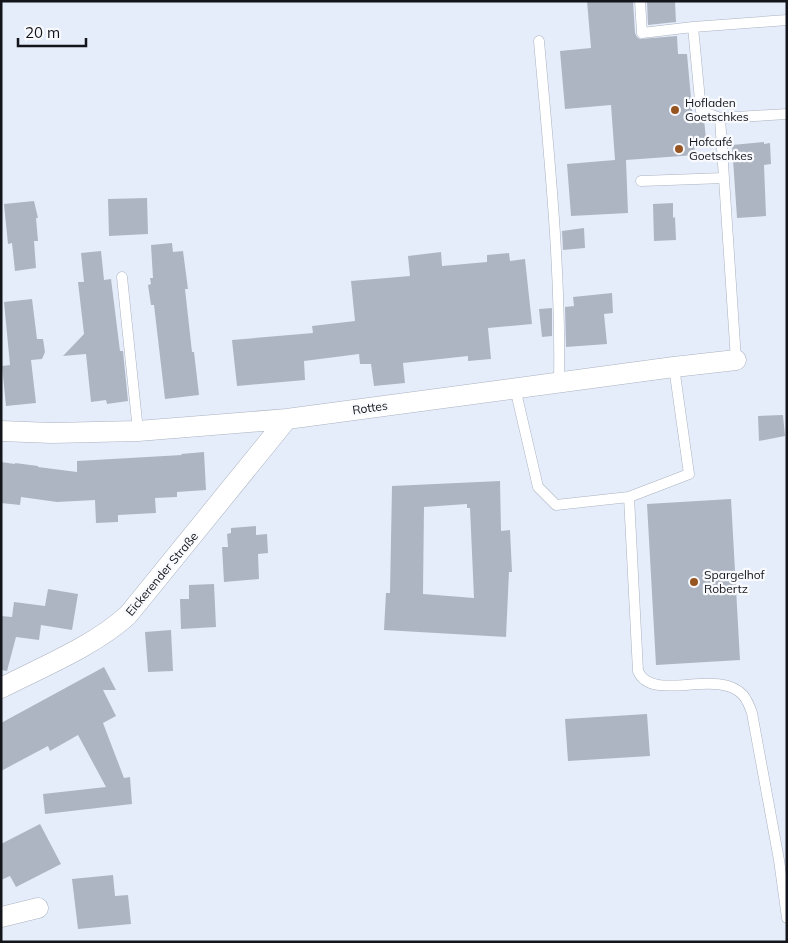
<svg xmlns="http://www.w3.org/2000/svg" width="788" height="943" viewBox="0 0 788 943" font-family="Mulish,sans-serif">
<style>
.building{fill:#aeb5c2;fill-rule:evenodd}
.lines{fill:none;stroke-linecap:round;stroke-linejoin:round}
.service-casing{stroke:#aab2bf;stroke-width:11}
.minor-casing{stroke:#aab2bf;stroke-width:21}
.service{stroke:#fff;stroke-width:10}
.minor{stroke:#fff;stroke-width:20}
.poi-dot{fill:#965421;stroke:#f8fafd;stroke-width:2}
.labels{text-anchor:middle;stroke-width:4.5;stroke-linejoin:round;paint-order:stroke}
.poi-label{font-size:12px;fill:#13151a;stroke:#f8fafd;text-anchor:start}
.street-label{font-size:12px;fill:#13151a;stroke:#f8fafd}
</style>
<rect width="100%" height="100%" fill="#e5edfb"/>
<path class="building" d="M 587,1 L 633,1 L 635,33 L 637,37 L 640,39 L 677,36 L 678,54 L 687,54 L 693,120 L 701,118 L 704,119 L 706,139 L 694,140 L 695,155 L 626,160 L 628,213 L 571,216 L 567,164 L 615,160 L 611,105 L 565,109 L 560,51 L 591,48 Z
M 647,1 L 675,1 L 676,22 L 648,25 Z
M 764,142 L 764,144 L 770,143 L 771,164 L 764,165 L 766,216 L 737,218 L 732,145 Z
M 147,198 L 148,234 L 109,236 L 108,199 Z
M 34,201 L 38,218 L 36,218 L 38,241 L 34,241 L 36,268 L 15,271 L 12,243 L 8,244 L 4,204 Z
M 673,203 L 673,218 L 675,217 L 676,240 L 654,241 L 653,204 Z
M 584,228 L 585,248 L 563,250 L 562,231 Z
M 172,243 L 173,252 L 183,251 L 188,289 L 185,289 L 192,352 L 194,352 L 199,395 L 165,399 L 154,305 L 151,305 L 148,285 L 151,284 L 150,278 L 153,278 L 151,245 Z
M 101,251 L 104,280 L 111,279 L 120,351 L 123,351 L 128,401 L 107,404 L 106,400 L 91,402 L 86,354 L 63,356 L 84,334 L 78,282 L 84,282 L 81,253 Z
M 441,252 L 442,266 L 487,262 L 487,255 L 509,253 L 510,261 L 525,259 L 532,324 L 488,328 L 491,359 L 468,361 L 468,356 L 403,363 L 405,383 L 374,386 L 371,364 L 360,364 L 359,354 L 304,361 L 305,380 L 237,386 L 232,340 L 313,333 L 312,326 L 355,321 L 351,281 L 410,276 L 408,256 Z
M 612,293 L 613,313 L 604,314 L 607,344 L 566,347 L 565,307 L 574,306 L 573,297 Z
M 32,299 L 37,339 L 43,339 L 45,352 L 42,359 L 31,360 L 36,403 L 6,406 L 2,366 L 10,365 L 4,302 Z
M 552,308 L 552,336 L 542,337 L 539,309 Z
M 783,415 L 785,436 L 759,441 L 758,416 Z
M 204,452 L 206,490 L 177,492 L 177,497 L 155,498 L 156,513 L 118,515 L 118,522 L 96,523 L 95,500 L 57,502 L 21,497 L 20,505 L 1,503 L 1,462 L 15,464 L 15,463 L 38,466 L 38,467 L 77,472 L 77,461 L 182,455 L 181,454 Z
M 500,481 L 501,531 L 510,530 L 512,572 L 509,572 L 506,637 L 384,630 L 386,593 L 390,593 L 392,486 ZM 467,504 L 467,508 L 470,508 L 474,598 L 423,594 L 424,507 Z
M 731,499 L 740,660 L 656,665 L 647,504 Z
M 256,526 L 256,535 L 267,534 L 268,553 L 258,554 L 259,579 L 224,582 L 222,547 L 228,547 L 227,534 L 231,533 L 231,528 Z
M 214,584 L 216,627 L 181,629 L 180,599 L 189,599 L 189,585 Z
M 48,589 L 78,594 L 72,630 L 41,625 L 39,640 L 16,637 L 7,671 L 1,670 L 1,616 L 12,617 L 14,602 L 45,606 Z
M 171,630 L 173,671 L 148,672 L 145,632 Z
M 104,667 L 116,690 L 103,690 L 116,716 L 103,723 L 124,778 L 130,777 L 132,804 L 45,814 L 43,794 L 106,787 L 78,735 L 50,751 L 48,746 L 1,771 L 1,723 Z
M 647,714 L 650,756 L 568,761 L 565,719 Z
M 40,824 L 61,864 L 16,887 L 10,876 L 1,880 L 1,844 Z
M 113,875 L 115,896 L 128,895 L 131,924 L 78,929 L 72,879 Z"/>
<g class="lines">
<g class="service-casing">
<path id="service" d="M 640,1 L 642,33 L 693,27
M 539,41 C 549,155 561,268 559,382
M 720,118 L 701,111 L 693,27 L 787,20
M 641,181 L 724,178
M 122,277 L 138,431
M 736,360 L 720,118 L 787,114
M 515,388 L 538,487 L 556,505 L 629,497 L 689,474 L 674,367
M 629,497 L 638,671 C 652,704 718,667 743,695 C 747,700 750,707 752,713 L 779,860 L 787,918"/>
</g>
<g class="minor-casing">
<path id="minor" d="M 1,431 L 52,433 L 138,431 L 287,419 L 674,367 L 736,360
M 1,688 C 42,667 94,646 128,615 L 287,419
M 1,917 L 38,908"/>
</g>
<use href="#service" class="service"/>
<use href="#minor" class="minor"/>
</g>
<g class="poi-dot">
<circle cx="675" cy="110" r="5"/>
<circle cx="679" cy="149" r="5"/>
<circle cx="694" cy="582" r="5"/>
</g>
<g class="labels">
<g class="poi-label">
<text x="685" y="107">Hofladen<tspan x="685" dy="14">Goetschkes</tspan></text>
<text x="689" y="146">Hofcafé<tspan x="689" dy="14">Goetschkes</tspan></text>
<text x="704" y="579">Spargelhof<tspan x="704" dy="14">Robertz</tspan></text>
</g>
<g class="street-label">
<text transform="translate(370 408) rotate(-8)" y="4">Rottes</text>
<text transform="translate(162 574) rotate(-50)" y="4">Eickerender Straße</text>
</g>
</g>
<rect width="788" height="943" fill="none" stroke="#13151a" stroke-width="5"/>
<path d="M18 38v8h68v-8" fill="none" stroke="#13151a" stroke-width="2.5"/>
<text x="25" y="38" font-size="15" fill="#13151a" stroke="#f8fafd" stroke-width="4" paint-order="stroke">20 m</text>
</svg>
